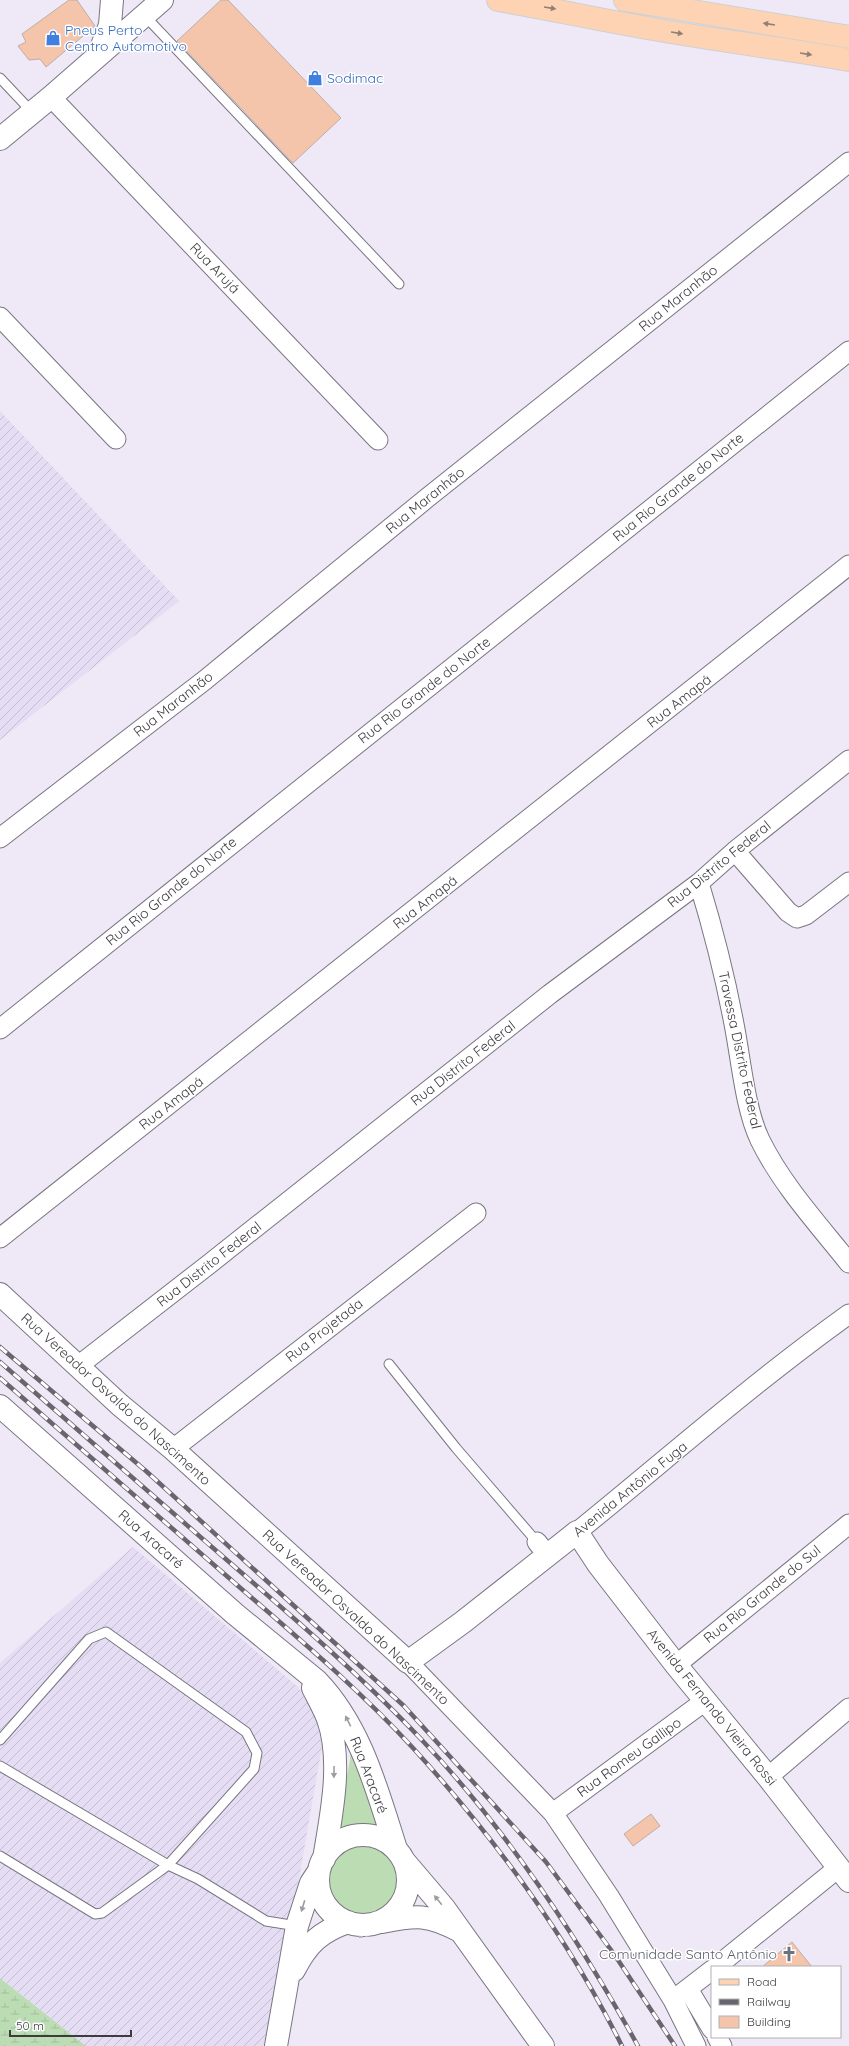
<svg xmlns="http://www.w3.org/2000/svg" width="849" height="2046" viewBox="0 0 849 2046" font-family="Quicksand,sans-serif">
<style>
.industrial{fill:url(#industrial-furrows)}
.green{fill:#bcddb4}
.wetland{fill:url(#wetland-marsh)}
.building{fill:#f5c5ab;stroke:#beaea6}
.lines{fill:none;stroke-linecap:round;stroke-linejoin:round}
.service-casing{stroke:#7a7582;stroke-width:11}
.minor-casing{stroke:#7a7582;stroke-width:21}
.tertiary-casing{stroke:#7a7582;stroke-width:24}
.secondary-casing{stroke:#7a7582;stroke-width:24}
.primary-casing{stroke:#d0d0d1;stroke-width:24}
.path{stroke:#b6b1bd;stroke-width:2.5;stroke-dasharray:4 2;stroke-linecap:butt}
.service{stroke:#fff;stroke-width:9}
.minor{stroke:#fff;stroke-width:19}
.tertiary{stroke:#fff;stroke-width:22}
.secondary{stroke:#fff;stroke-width:22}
.primary{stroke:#fdd3b3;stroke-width:22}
.rail-casing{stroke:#69656e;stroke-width:4.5}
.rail{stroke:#fff;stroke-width:3;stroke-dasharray:9;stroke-linecap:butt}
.oneway{fill:#937f74}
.oneway2{fill:#9e9ca0}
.labels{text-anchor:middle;stroke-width:3;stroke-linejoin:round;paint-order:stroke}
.shop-label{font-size:14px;fill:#366cbe;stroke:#fff;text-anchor:start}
.street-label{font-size:14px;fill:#3d3a40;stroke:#fff}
.worship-label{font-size:14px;fill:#5b616d;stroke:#fff;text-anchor:end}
</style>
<defs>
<pattern id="industrial-furrows" width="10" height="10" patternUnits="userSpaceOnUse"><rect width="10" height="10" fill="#e5ddf3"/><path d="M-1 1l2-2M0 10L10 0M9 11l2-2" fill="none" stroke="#c5bed1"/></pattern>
<pattern id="wetland-marsh" width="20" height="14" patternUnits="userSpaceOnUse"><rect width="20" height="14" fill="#bcddb4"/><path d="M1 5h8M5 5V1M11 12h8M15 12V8" fill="none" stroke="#a2be9c"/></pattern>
</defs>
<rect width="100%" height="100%" fill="#eee8f7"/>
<path class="industrial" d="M 0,411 L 179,601 L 0,740 Z
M 133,1547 L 298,1687 L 314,1709 L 322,1746 L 270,2046 L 86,2046 L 0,1978 L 0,1663 Z"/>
<path class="green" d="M 351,1744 L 382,1831 C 364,1829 352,1830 336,1836 L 350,1760 Z
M327 1881a36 36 0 1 1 72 0a36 36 0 1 1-72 0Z"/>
<path class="wetland" d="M 0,1978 L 86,2046 L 0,2046 Z"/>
<path class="building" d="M 69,0 L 77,0 L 95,26 L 46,67 L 40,59 L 29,60 L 18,46 L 26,42 L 22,34 Z
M 221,0 L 228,0 L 341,118 L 293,163 L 177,41 Z
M 651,1814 L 660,1826 L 633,1846 L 624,1834 Z
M 792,1942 L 812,1967 L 762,1967 Z"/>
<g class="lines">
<g class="service-casing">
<path id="service" d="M 144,15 L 399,284
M 0,78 L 33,113
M 389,1364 L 456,1448 L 537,1542
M 0,1740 L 89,1639 L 106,1632 L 246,1732 L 257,1753 L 254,1769 L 168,1865 L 102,1913 L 95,1914 L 0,1856
M 0,1766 L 168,1865 L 198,1879 L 266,1921 L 297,1926"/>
</g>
<g class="minor-casing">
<path id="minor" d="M 51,97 L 378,440
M 0,317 L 116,439
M 0,838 L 205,680 L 427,498 L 849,162
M 735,851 L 788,912 L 797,918 L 806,915 L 849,882
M 699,883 C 713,929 725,976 734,1024 C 741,1059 745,1109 760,1140 C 782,1185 818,1224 849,1263
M 0,1029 L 849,351
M 0,1238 L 849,565
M 78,1366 L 208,1265 L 550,994 L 699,883 L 735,851 L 849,760
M 173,1449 L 476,1213
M 577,1532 C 667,1459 754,1382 849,1314
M 537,1542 L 548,1556
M 408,1662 L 553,1813 L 609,1896 L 673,2000 L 696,2046
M 676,1665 L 849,1524
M 768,1777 L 849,1708
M 553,1813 L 705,1701
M 716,1967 L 838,1868
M 688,1989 L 712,2029
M 673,2000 L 712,1970
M 717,2037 L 722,2046"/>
</g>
<g class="tertiary-casing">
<path id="tertiary" d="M 100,51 L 110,25 L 112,0
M 0,139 L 51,97 L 162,0
M 0,1294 L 120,1405 L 173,1449 L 408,1662 L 463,1622 L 577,1532 L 598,1564 L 676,1665 L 768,1777 L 849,1881"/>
</g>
<g class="secondary-casing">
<path id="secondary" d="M 0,1406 L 235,1614 L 317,1681 C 361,1727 377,1790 396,1849
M 313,1688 C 318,1698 324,1708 328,1719 C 343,1762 331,1816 324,1859
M318 1880a45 45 0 1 1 90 0a45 45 0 1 1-90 0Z
M 404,1861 L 444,1908 L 543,2046
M 382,1922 C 417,1915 428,1914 460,1931
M 294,1970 C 308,1943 320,1932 348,1922
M 276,2046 L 297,1926 L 311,1883 L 319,1871"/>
</g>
<g class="primary-casing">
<path id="primary" d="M 498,0 C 552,9 605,21 659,30 C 722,41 786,49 849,60
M 625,0 L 849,37"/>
</g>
<path class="path" d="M 359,1937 L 370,1935"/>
<use href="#service" class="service"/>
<use href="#minor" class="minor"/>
<use href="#tertiary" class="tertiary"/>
<use href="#secondary" class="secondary"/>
<use href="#primary" class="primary"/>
<g class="rail-casing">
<path id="rail" d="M 0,1347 L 146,1471 L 404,1706 L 546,1862 L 614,1954 L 675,2046
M 0,1362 C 76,1428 152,1495 228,1561 C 294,1618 360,1675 420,1738 C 505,1827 578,1938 638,2046
M 0,1378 C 79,1447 158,1516 237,1585 C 297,1637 359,1689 413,1748 C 494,1837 568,1938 622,2046"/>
</g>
<use href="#rail" class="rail"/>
</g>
<defs><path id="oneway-solid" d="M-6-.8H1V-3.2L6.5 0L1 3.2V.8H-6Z"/></defs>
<g class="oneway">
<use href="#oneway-solid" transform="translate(550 8) rotate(9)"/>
<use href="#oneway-solid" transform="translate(769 24) rotate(-171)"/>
<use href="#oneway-solid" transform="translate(677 33) rotate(9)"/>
<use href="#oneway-solid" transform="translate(806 54) rotate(9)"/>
</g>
<g class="oneway2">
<use href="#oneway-solid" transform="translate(348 1721) rotate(-117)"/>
<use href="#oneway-solid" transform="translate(334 1772) rotate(91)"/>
<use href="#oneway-solid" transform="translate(438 1900) rotate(-129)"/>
<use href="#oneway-solid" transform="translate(303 1906) rotate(107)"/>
</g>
<defs>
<g id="shop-bare" transform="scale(1.2)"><path d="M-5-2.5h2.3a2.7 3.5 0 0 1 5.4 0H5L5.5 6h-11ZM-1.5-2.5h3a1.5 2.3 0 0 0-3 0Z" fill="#3f7fe0" stroke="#fff" stroke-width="2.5" paint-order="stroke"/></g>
<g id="church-bare" transform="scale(1.2)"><path d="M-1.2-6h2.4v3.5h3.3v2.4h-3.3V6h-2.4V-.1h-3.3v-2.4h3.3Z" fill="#6b7280" stroke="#fff" stroke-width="2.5" paint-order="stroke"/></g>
</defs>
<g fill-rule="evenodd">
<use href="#shop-bare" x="53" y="38"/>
<use href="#shop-bare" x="315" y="78"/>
<use href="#church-bare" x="789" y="1954"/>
</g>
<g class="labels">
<g class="shop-label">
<text x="65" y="35">Pneus Perto<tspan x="65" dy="16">Centro Automotivo</tspan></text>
<text x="327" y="83">Sodimac</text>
</g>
<g class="street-label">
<text transform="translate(215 268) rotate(46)" y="5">Rua Arujá</text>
<text transform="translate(678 298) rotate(-39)" y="5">Rua Maranhão</text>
<text transform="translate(678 487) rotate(-39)" y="5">Rua Rio Grande do Norte</text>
<text transform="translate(425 500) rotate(-39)" y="5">Rua Maranhão</text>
<text transform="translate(424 690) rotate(-38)" y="5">Rua Rio Grande do Norte</text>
<text transform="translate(679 701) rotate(-38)" y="5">Rua Amapá</text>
<text transform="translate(173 704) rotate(-38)" y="5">Rua Maranhão</text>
<text transform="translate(719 864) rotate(-39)" y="5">Rua Distrito Federal</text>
<text transform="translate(171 891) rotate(-39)" y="5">Rua Rio Grande do Norte</text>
<text transform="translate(425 902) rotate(-38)" y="5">Rua Amapá</text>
<text transform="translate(740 1050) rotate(78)" y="5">Travessa Distrito Federal</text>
<text transform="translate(463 1063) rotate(-38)" y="5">Rua Distrito Federal</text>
<text transform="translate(171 1103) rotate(-38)" y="5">Rua Amapá</text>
<text transform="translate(209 1264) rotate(-38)" y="5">Rua Distrito Federal</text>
<text transform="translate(324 1330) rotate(-38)" y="5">Rua Projetada</text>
<text transform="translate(116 1399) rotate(42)" y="5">Rua Vereador Osvaldo do Nascimento</text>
<text transform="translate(630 1489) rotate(-39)" y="5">Avenida Antônio Fuga</text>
<text transform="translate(151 1539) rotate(41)" y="5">Rua Aracaré</text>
<text transform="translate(762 1594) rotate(-39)" y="5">Rua Rio Grande do Sul</text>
<text transform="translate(356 1617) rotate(43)" y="5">Rua Vereador Osvaldo do Nascimento</text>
<text transform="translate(712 1707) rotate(51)" y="5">Avenida Fernando Vieira Rossi</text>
<text transform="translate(629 1757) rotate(-36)" y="5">Rua Romeu Gallipo</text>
<text transform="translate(369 1775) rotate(69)" y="5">Rua Aracaré</text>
</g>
<g class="worship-label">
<text x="777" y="1959">Comunidade Santo Antônio</text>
</g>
</g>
<rect x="711" y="1966" width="130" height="72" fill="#ffffff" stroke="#b1b0b3"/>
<rect x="719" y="1979" width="20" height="6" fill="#fdd3b3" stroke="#b1b0b3"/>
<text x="747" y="1986" font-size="12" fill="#3d3a40">Road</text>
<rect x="719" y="1999" width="20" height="6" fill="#69656e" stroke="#b1b0b3"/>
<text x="747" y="2006" font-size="12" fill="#3d3a40">Railway</text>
<rect x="719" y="2016" width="20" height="12" fill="#f5c5ab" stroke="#b1b0b3"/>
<text x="747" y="2026" font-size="12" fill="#3d3a40">Building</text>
<path d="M10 2030v6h121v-6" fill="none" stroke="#3d3a40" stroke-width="2"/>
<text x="16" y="2030" font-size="12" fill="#3d3a40" stroke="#ffffff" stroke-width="3" paint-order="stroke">50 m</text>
</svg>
